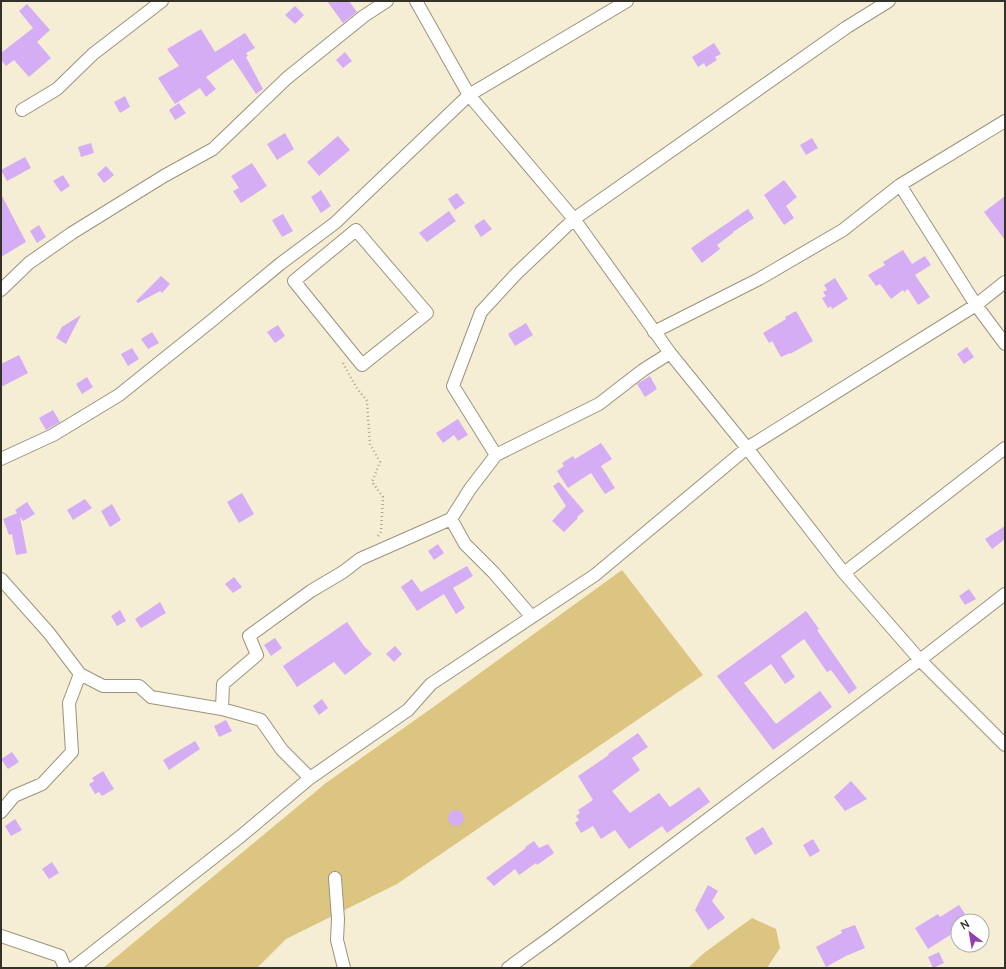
<svg xmlns="http://www.w3.org/2000/svg" width="1006" height="969" viewBox="0 0 1006 969" font-family="Manrope,sans-serif">
<style>
.green{fill:#dcc481}
.building{fill:#d4adf5}
.lines{fill:none;stroke-linecap:round;stroke-linejoin:round}
.minor-casing{stroke:#9b937d;stroke-width:14}
.path{stroke:#aba492;stroke-width:2.5;stroke-dasharray:1 3;stroke-linecap:butt}
.minor{stroke:#fff;stroke-width:12}
</style>
<rect width="100%" height="100%" fill="#f6edd5"/>
<path class="green" d="M 622,570 L 703,675 L 397,884 L 286,939 L 257,968 L 103,968 L 326,783 L 432,708 Z
M 752,918 L 776,929 L 780,948 L 767,968 L 688,968 L 704,953 Z"/>
<path class="building" d="M 327,1 L 349,1 L 357,12 L 343,23 Z
M 27,4 L 50,30 L 37,42 L 51,58 L 29,77 L 14,60 L 6,66 L 1,60 L 1,53 L 33,28 L 19,11 Z
M 295,6 L 304,15 L 295,24 L 285,15 Z
M 201,29 L 215,52 L 245,33 L 255,48 L 246,53 L 248,56 L 246,57 L 263,89 L 256,94 L 233,59 L 206,77 L 216,89 L 206,97 L 200,88 L 175,104 L 158,78 L 179,66 L 167,49 Z
M 714,43 L 721,54 L 715,57 L 717,60 L 706,67 L 704,63 L 698,67 L 692,57 Z
M 345,52 L 352,61 L 343,68 L 336,60 Z
M 125,96 L 130,107 L 120,113 L 114,102 Z
M 179,103 L 186,113 L 175,120 L 169,110 Z
M 285,133 L 294,149 L 277,160 L 267,144 Z
M 338,136 L 350,150 L 319,176 L 307,162 Z
M 812,138 L 818,148 L 806,155 L 800,145 Z
M 91,143 L 94,153 L 81,157 L 78,147 Z
M 25,157 L 31,168 L 7,181 L 1,170 Z
M 252,163 L 267,186 L 241,203 L 233,191 L 239,188 L 231,176 Z
M 106,166 L 114,175 L 104,183 L 97,174 Z
M 63,175 L 70,186 L 61,192 L 53,181 Z
M 784,180 L 797,197 L 786,206 L 794,218 L 784,225 L 764,195 Z
M 321,190 L 331,206 L 321,213 L 311,197 Z
M 457,193 L 465,203 L 455,210 L 448,199 Z
M 1,194 L 26,242 L 1,257 Z
M 1005,196 L 1005,240 L 984,212 Z
M 748,209 L 754,218 L 733,232 L 733,233 L 717,245 L 720,249 L 702,263 L 691,248 Z
M 449,211 L 456,221 L 427,242 L 419,233 Z
M 283,214 L 293,231 L 282,237 L 272,220 Z
M 484,219 L 492,229 L 481,237 L 474,226 Z
M 39,225 L 46,237 L 37,243 L 30,231 Z
M 903,250 L 912,264 L 925,256 L 931,265 L 915,275 L 930,297 L 918,305 L 908,289 L 904,292 L 903,290 L 891,299 L 880,284 L 876,286 L 868,275 L 885,265 L 883,262 Z
M 161,276 L 170,284 L 162,293 L 160,291 L 138,303 L 136,301 Z
M 835,278 L 848,299 L 832,309 L 831,306 L 828,308 L 822,298 L 826,296 L 823,292 L 827,290 L 824,285 Z
M 796,311 L 813,341 L 790,354 L 790,353 L 781,357 L 772,341 L 769,343 L 763,333 L 786,319 L 785,317 Z
M 81,315 L 66,344 L 56,338 L 62,327 Z
M 526,323 L 533,335 L 515,346 L 508,334 Z
M 278,325 L 285,336 L 275,343 L 267,332 Z
M 152,332 L 159,343 L 148,349 L 141,339 Z
M 967,347 L 974,357 L 964,364 L 957,354 Z
M 132,348 L 139,359 L 128,366 L 121,354 Z
M 19,355 L 28,373 L 1,387 L 1,364 Z
M 650,376 L 657,389 L 645,397 L 637,384 Z
M 87,377 L 93,387 L 82,394 L 76,384 Z
M 53,410 L 60,422 L 46,430 L 39,418 Z
M 458,419 L 468,435 L 458,441 L 454,435 L 443,443 L 436,433 Z
M 601,443 L 612,459 L 601,466 L 615,488 L 605,494 L 591,473 L 568,488 L 557,471 L 564,466 L 562,463 L 573,456 L 575,459 Z
M 559,482 L 584,511 L 577,517 L 578,518 L 564,532 L 552,521 L 566,506 L 553,486 Z
M 242,493 L 254,514 L 239,523 L 227,502 Z
M 85,499 L 92,508 L 73,520 L 67,510 Z
M 27,502 L 35,514 L 23,521 L 20,517 L 27,553 L 16,555 L 12,534 L 9,535 L 3,519 L 17,513 L 15,510 Z
M 112,504 L 121,520 L 110,527 L 101,511 Z
M 1005,526 L 1005,539 L 992,549 L 985,539 Z
M 438,544 L 444,553 L 434,560 L 428,551 Z
M 467,566 L 473,576 L 453,588 L 465,608 L 456,614 L 444,594 L 417,611 L 401,587 L 412,579 L 421,592 Z
M 234,577 L 242,587 L 233,593 L 225,584 Z
M 969,589 L 976,599 L 965,605 L 959,596 Z
M 160,602 L 166,613 L 141,628 L 135,619 Z
M 120,610 L 126,621 L 117,626 L 111,616 Z
M 806,611 L 819,629 L 817,630 L 857,688 L 849,694 L 831,670 L 827,672 L 804,639 L 781,656 L 795,677 L 785,684 L 771,664 L 744,683 L 776,724 L 820,691 L 832,707 L 773,750 L 717,676 Z
M 347,622 L 364,646 L 372,654 L 345,675 L 334,662 L 297,687 L 283,666 Z
M 275,638 L 282,648 L 271,656 L 264,645 Z
M 395,646 L 402,654 L 394,662 L 386,654 Z
M 322,699 L 328,708 L 319,715 L 313,706 Z
M 226,720 L 232,731 L 219,737 L 214,726 Z
M 638,733 L 648,747 L 632,758 L 640,770 L 612,791 L 630,813 L 659,793 L 670,807 L 699,787 L 710,802 L 667,833 L 662,826 L 629,849 L 615,830 L 601,839 L 593,826 L 581,833 L 575,823 L 579,820 L 576,816 L 580,813 L 578,810 L 593,800 L 578,776 L 609,755 L 608,754 Z
M 195,741 L 200,749 L 169,770 L 163,760 Z
M 12,752 L 19,762 L 8,769 L 1,759 Z
M 103,771 L 114,789 L 102,796 L 99,792 L 95,794 L 89,784 L 94,781 L 92,778 Z
M 851,781 L 867,799 L 845,811 L 834,797 Z
M448 818a8 8 0 1 1 16 0a8 8 0 1 1-16 0Z
M 15,819 L 22,830 L 11,836 L 5,826 Z
M 763,827 L 773,844 L 755,855 L 745,838 Z
M 813,839 L 820,851 L 810,857 L 803,845 Z
M 534,841 L 539,848 L 548,844 L 554,853 L 537,865 L 536,863 L 519,875 L 515,869 L 494,886 L 486,878 L 526,848 L 525,847 Z
M 52,862 L 59,873 L 49,879 L 42,869 Z
M 708,885 L 718,891 L 712,901 L 725,918 L 708,930 L 695,910 Z
M 959,905 L 970,921 L 958,921 L 958,930 L 928,949 L 915,928 L 938,914 L 940,917 Z
M 855,925 L 865,948 L 846,956 L 826,967 L 816,947 L 842,933 L 841,930 Z
M 939,952 L 944,963 L 933,968 L 928,957 Z"/>
<g class="lines">
<g class="minor-casing">
<path id="minor" d="M 416,1 L 469,95 L 574,219 L 670,353 L 747,448 L 844,573 L 920,660 L 1005,745
M 22,110 L 57,89 L 93,54 L 162,1
M 900,185 L 976,305 L 1005,344
M 356,230 L 427,313 L 362,365 L 294,281 Z
M 1,290 L 29,263 L 72,233 L 164,176 L 213,149 L 287,78 L 364,16 L 387,1
M 654,332 L 759,279 L 843,230 L 900,185 L 1005,121
M 496,455 L 453,386 L 481,312 L 516,274 L 574,219 L 847,27 L 889,1
M 1,459 L 53,435 L 119,395 L 210,322 L 280,264 L 335,223 L 469,95 L 627,1
M 451,519 L 465,544 L 494,573 L 531,616
M 844,573 L 1005,448
M 1,579 L 49,633 L 80,674 L 69,703 L 72,752 L 42,784 L 14,796 L 1,812
M 80,674 L 103,686 L 139,686 L 151,697 L 222,709 L 261,720 L 282,750 L 310,778
M 222,709 L 223,684 L 257,655 L 249,636 L 311,591 L 343,572 L 360,559 L 451,519 L 470,489 L 496,455 L 599,404 L 643,370 L 670,353
M 335,878 L 338,919 L 337,940 L 344,968
M 1,936 L 60,956 L 65,968
M 73,968 L 241,836 L 310,778 L 408,710 L 431,684 L 595,575 L 747,448 L 976,305 L 1005,282
M 508,968 L 551,937 L 920,660 L 1005,594"/>
</g>
<path class="path" d="M 343,363 L 356,387 L 367,401 L 370,444 L 380,462 L 372,482 L 383,497 L 381,532 L 377,537"/>
<use href="#minor" class="minor"/>
</g>
<rect width="1006" height="969" fill="none" stroke="#343128" stroke-width="4"/>
<g transform="translate(970 933) rotate(329)"><circle r="19" fill="#ffffff" stroke="#aeada9"/>
<path d="M0-3L7 15L0 10L-7 15Z" fill="#9340af"/>
<text y="-6" font-size="11" font-weight="bold" text-anchor="middle" fill="#343128">N</text>
</g>
</svg>
